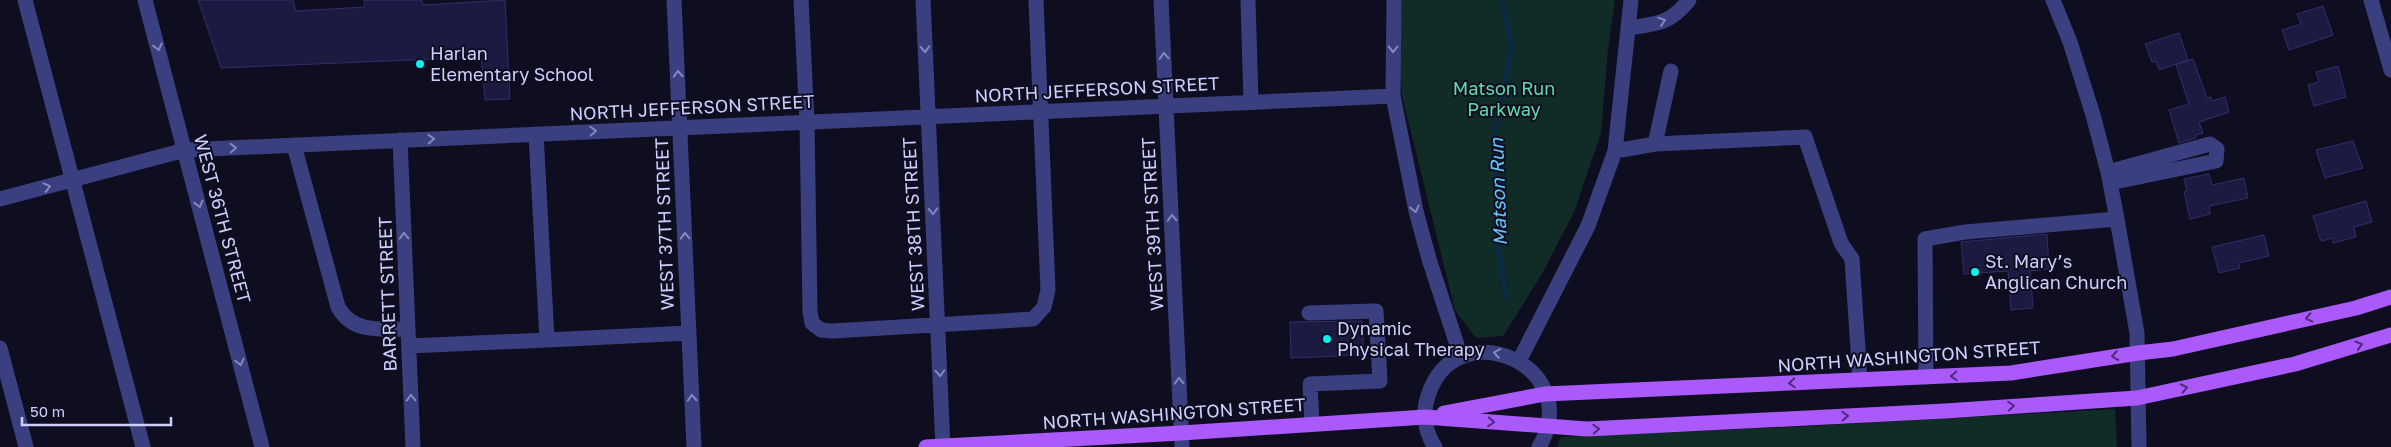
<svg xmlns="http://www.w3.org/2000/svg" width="2391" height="447" viewBox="0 0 2391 447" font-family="'Golos Text',sans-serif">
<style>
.green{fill:#112b27}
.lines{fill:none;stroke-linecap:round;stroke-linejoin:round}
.stream{stroke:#0d2a45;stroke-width:5.5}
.building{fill:#1d1a41;stroke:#312d6d}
.minor{stroke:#3a407f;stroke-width:15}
.major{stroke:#aa59fb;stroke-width:15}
.oneway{stroke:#8488be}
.oneway2{stroke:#4d2c78}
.poi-dot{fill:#06f3ed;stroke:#0f0e21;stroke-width:2}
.labels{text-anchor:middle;stroke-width:4;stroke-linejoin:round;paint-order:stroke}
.poi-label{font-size:18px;fill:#cfcffe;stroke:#0f0e21;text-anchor:start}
.park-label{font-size:18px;fill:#5ddcac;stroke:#0f0e21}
.street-label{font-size:18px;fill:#cfcffe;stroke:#0f0e21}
.water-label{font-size:19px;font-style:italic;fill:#60c7fb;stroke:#0f0e21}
</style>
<rect width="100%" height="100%" fill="#0f0e21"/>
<path class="green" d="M 1396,0 L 1615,0 L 1608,49 L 1601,133 L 1574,212 L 1542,274 L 1503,336 L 1476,338 L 1455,310 L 1402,96 Z
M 2115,409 L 2117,447 L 1557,447 L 1561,437 L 1793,427 Z"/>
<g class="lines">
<path class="stream" d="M 1502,0 L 1512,47 L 1495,134 L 1498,246 L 1506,296"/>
</g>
<path class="building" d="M 198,0 L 293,0 L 296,11 L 365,7 L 364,0 L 422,0 L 423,5 L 505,0 L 510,99 L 485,100 L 481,57 L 221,68 Z
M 2323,6 L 2333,35 L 2289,50 L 2282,30 L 2301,24 L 2297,14 Z
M 2179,33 L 2188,60 L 2159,70 L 2156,61 L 2152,62 L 2145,44 Z
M 2193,59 L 2207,98 L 2211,97 L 2212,101 L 2225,97 L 2229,112 L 2199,122 L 2203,133 L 2196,135 L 2196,138 L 2179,143 L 2169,110 L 2189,104 L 2176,65 Z
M 2338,66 L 2346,97 L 2314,106 L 2308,85 L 2319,82 L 2316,72 Z
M 2353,141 L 2363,168 L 2325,178 L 2316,150 Z
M 2209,174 L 2212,185 L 2244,178 L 2248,198 L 2209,206 L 2210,214 L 2190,219 L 2184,192 L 2187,191 L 2184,179 Z
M 2366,201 L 2372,222 L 2354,227 L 2356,237 L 2333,243 L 2332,238 L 2322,241 L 2320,239 L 2313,216 Z
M 2047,234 L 2049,269 L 2030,271 L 2033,308 L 2011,310 L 2008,271 L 1964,274 L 1961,242 Z
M 2264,235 L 2269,256 L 2239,263 L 2240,268 L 2219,273 L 2212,247 Z
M 1362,321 L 1364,355 L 1291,358 L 1290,322 Z"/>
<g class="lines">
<path class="minor" d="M 25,0 L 143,447
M 145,0 L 262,447
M 674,0 L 694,447
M 801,0 L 807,122 L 810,311 L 812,323 L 821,330 L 832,331 L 1033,319 L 1044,307 L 1048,290 L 1036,0
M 923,0 L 943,447
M 1161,0 L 1182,447
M 1248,0 L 1251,102
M 1394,0 L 1393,96 L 1416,211 L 1429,259 L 1461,357
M 2053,0 L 2070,42 L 2093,115 L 2108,172 L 2117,219 L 2137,333 L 2139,447
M 2371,0 L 2391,70
M 1628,28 C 1656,24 1670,24 1689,0
M 536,134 L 547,340 L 689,333
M 400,140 L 413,447
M 1655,144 L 1805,137 L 1841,243 L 1852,259 L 1860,380
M 294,145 L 338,307 C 353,334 382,329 408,329
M 1615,151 L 1655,144 L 1671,71
M 2108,172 L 2210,144 L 2217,149 L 2216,161 L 2110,183
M 0,199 L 185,150 L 1393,96
M 1309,313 L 1376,311 L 1380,381 L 1310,384 L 1312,424
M 409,346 L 547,340
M 0,348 L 26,447
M 1519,361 L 1588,226 L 1615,151 L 1631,0
M 1926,377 L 1925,239 L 1965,232 L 2117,219
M 1435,447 C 1425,432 1422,413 1428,396 C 1455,309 1587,366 1539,447"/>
<path class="major" d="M 1444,413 L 1545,394 L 2011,373 L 2138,353 L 2173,349 L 2356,308 L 2391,297
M 926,447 L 1181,433 L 1425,417 L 1587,429 L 1945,411 L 2137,398 L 2295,364 L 2391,335"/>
</g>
<defs><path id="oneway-chevron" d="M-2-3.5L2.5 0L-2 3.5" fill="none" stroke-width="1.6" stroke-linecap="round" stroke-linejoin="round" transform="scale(1.25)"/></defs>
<g class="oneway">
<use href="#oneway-chevron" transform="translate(1662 21) rotate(-19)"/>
<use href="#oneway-chevron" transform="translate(158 47) rotate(75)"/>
<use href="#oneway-chevron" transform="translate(925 49) rotate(87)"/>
<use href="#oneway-chevron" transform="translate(1393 49) rotate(91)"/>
<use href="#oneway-chevron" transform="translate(1164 56) rotate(-93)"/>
<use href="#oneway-chevron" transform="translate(678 74) rotate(-93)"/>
<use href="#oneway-chevron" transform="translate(593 131) rotate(-3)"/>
<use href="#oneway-chevron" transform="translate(431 139) rotate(-3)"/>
<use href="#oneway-chevron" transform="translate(233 148) rotate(-3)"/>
<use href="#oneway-chevron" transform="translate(47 187) rotate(-15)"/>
<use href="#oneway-chevron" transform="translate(199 204) rotate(75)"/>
<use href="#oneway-chevron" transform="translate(1415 209) rotate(76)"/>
<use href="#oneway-chevron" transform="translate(933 211) rotate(87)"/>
<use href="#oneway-chevron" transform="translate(1172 218) rotate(-93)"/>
<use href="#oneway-chevron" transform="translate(404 236) rotate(-92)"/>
<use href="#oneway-chevron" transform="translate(685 236) rotate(-92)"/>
<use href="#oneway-chevron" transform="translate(1497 353) rotate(-170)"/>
<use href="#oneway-chevron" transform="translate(240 362) rotate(75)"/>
<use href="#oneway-chevron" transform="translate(940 373) rotate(87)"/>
<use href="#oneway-chevron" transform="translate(1179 381) rotate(-93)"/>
<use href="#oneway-chevron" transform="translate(411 398) rotate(-92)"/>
<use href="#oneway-chevron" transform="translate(692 398) rotate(-93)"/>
</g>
<g class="oneway2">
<use href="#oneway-chevron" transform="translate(2309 318) rotate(167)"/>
<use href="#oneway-chevron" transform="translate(2359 345) rotate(-17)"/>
<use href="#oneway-chevron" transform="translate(2115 356) rotate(171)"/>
<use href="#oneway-chevron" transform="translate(1954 376) rotate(177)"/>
<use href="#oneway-chevron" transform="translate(1792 383) rotate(177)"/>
<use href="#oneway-chevron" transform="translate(2184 388) rotate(-12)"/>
<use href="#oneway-chevron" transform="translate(2011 406) rotate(-4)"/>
<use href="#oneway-chevron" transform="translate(1845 416) rotate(-3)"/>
<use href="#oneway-chevron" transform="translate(1491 422) rotate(5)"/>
<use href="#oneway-chevron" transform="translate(1596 429) rotate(-3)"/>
</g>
<g class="poi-dot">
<circle cx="420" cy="64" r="5"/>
<circle cx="1975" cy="272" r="5"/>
<circle cx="1327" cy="339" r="5"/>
</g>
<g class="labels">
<g class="poi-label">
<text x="430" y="60">Harlan<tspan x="430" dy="21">Elementary School</tspan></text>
<text x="1985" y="268">St. Mary’s<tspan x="1985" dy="21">Anglican Church</tspan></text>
<text x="1337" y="335">Dynamic<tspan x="1337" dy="21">Physical Therapy</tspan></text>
</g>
<g class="park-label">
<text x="1504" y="95">Matson Run<tspan x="1504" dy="21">Parkway</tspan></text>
</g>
<g class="street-label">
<text transform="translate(1097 90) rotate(-3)" y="6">NORTH JEFFERSON STREET</text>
<text transform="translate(692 108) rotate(-3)" y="6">NORTH JEFFERSON STREET</text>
<text transform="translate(222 219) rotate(75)" y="6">WEST 36TH STREET</text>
<text transform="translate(665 224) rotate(-92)" y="6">WEST 37TH STREET</text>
<text transform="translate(914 224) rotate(-93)" y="6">WEST 38TH STREET</text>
<text transform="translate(1153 224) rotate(-93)" y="6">WEST 39TH STREET</text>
<text transform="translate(388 294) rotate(-92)" y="6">BARRETT STREET</text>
<text transform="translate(1909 357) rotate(-4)" y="6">NORTH WASHINGTON STREET</text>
<text transform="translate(1174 414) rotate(-4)" y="6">NORTH WASHINGTON STREET</text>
</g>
<g class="water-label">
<text transform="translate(1498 192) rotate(-92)" y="7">Matson Run</text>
</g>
</g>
<path d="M22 417v8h149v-8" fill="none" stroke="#cfcffe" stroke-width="2.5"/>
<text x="30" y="417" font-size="15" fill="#cfcffe" stroke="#0f0e21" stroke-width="4" paint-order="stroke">50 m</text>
</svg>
